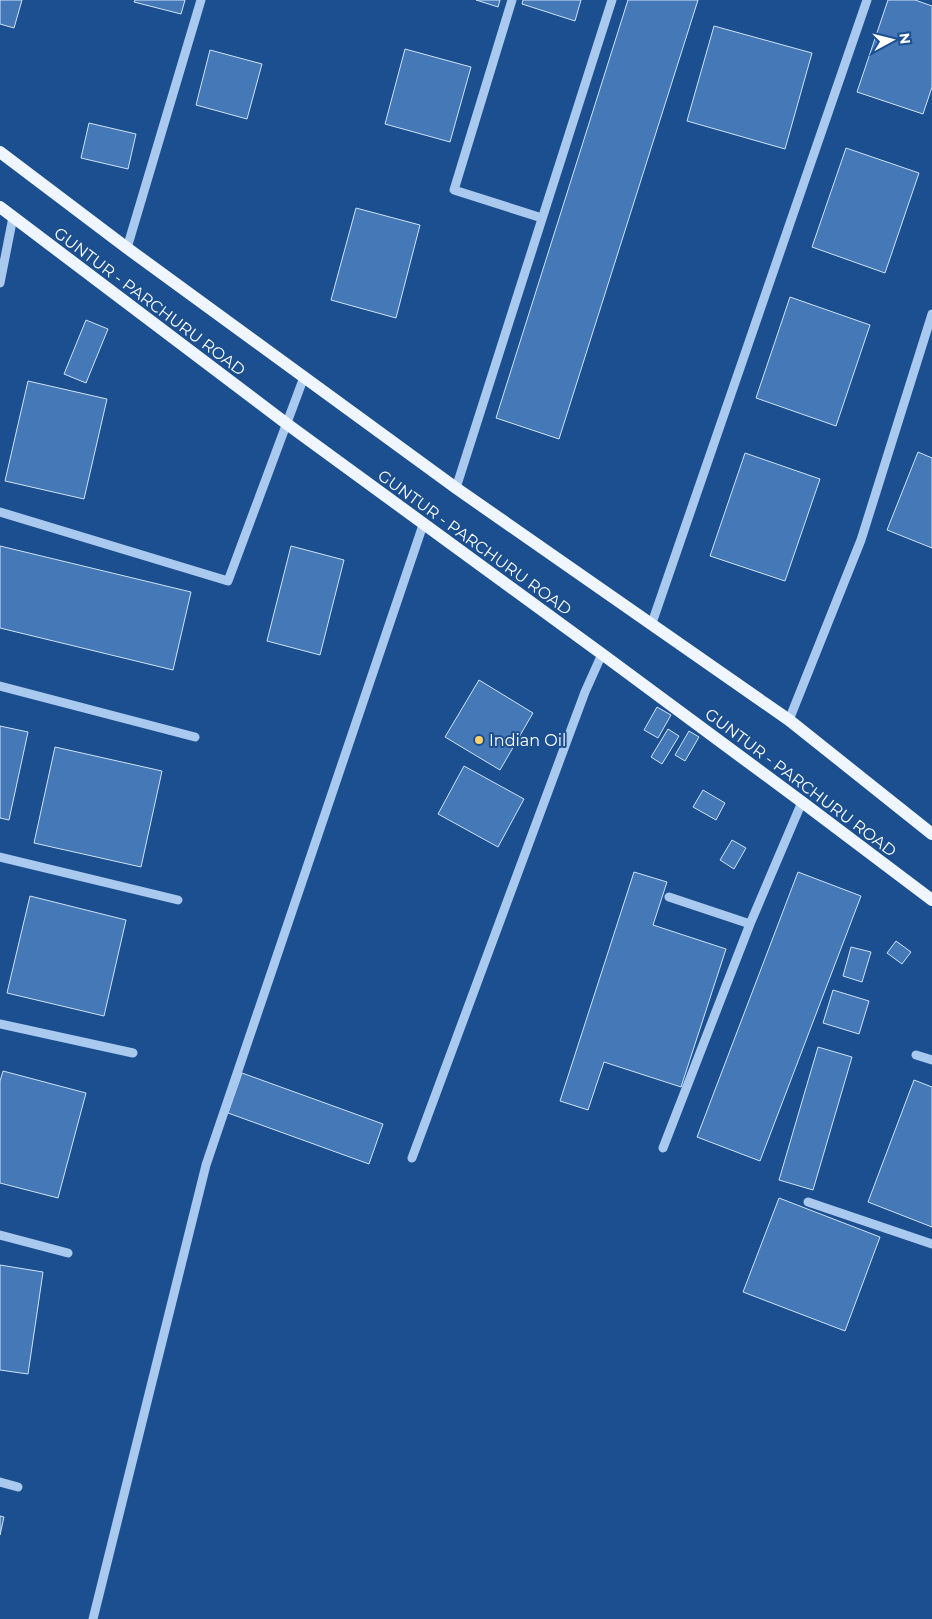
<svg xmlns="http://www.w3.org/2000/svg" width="932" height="1619" viewBox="0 0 932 1619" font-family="Montserrat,sans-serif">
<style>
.building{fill:#4478b7;stroke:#cfe3fa}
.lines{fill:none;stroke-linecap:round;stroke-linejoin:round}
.minor{stroke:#a9c9ee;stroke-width:9}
.major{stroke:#f0f6ff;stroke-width:12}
.poi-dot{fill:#ffd166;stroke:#1b4f8f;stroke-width:2}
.labels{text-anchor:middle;stroke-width:4;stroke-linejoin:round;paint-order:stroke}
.street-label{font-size:16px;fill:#fff;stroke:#1b4f8f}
.poi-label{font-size:16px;fill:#fff;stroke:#1b4f8f;text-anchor:start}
</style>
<rect width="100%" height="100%" fill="#1b4f8f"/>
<path class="building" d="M 0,0 L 22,0 L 14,28 L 0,24 Z
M 135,0 L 185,0 L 181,14 L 134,2 Z
M 476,0 L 500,0 L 498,7 Z
M 523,0 L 581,0 L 575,21 L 522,4 Z
M 628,0 L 698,0 L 559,439 L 496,418 Z
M 888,0 L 915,0 L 932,6 L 932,87 L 923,114 L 857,92 Z
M 714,26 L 812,53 L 785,149 L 687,121 Z
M 405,49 L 471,67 L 450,142 L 385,124 Z
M 210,50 L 262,64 L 247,119 L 196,105 Z
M 89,123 L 136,134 L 128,169 L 81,158 Z
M 846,148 L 919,173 L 885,273 L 812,247 Z
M 356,208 L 420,225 L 396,318 L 331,300 Z
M 790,297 L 870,325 L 836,426 L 756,398 Z
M 86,320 L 108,329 L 86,383 L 64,374 Z
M 28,381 L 107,399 L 84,499 L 5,481 Z
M 918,452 L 932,458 L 932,548 L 887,530 Z
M 745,453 L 820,479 L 785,581 L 710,556 Z
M 0,546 L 191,592 L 173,670 L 0,628 Z
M 291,546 L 344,560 L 320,655 L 267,641 Z
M 479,680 L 533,713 L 500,770 L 445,737 Z
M 657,707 L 671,715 L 658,738 L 644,730 Z
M 0,726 L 28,732 L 9,820 L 0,818 Z
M 668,729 L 679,736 L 662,764 L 651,757 Z
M 689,731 L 699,737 L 685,761 L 675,755 Z
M 55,747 L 162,771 L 141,867 L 34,843 Z
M 464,766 L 524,799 L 498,847 L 438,814 Z
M 703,790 L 725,803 L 716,820 L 693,807 Z
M 732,840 L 746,848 L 734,869 L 720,860 Z
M 634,872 L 667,882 L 653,925 L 726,949 L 681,1087 L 604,1062 L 588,1110 L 560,1101 Z
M 798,872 L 861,896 L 760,1161 L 697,1137 Z
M 30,896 L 126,920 L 104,1016 L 7,993 Z
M 896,941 L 911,952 L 902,964 L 887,953 Z
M 851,947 L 871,952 L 862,982 L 843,976 Z
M 833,990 L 869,1001 L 859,1034 L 823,1023 Z
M 818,1047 L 852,1057 L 813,1190 L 779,1180 Z
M 3,1071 L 86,1093 L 58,1198 L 0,1183 L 0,1081 Z
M 242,1073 L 383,1124 L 369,1164 L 228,1113 Z
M 914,1080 L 932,1087 L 932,1227 L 868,1202 Z
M 779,1198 L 880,1237 L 845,1331 L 743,1292 Z
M 0,1265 L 43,1272 L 28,1374 L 0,1370 Z
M 0,1516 L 4,1517 L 0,1535 Z"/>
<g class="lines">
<path class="minor" d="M 512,0 L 454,190 L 542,218
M 127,248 L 201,0
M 0,283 L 13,217
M 456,488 L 612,0
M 0,512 L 228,581 L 304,377
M 652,623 L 867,0
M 0,686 L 195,737
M 789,720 L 861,540 L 932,314
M 0,857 L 178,900
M 669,897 L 750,924
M 0,1024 L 133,1053
M 916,1055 L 932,1060
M 663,1148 L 750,924 L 802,802
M 412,1158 L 585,692 L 602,654
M 808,1202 L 932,1244
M 0,1235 L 68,1253
M 0,1482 L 18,1487
M 93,1619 L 206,1165 L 423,525"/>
<path class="major" d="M 0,152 L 127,248 L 456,488 L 789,720 L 932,834
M 0,207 L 287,424 L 602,654 L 802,802 L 932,900"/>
</g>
<circle class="poi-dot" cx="479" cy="740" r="5"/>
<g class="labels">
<g class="street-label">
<text transform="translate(150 301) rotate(37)" y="6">GUNTUR - PARCHURU ROAD</text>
<text transform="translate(475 542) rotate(36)" y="6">GUNTUR - PARCHURU ROAD</text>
<text transform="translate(801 782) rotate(37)" y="6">GUNTUR - PARCHURU ROAD</text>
</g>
<g class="poi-label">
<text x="489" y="746">Indian Oil</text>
</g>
</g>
<g transform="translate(892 40) rotate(83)" stroke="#1b4f8f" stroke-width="4" paint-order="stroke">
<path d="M0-4L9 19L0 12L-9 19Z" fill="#ffffff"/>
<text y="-8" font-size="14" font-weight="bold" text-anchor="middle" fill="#ffffff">N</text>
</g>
</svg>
